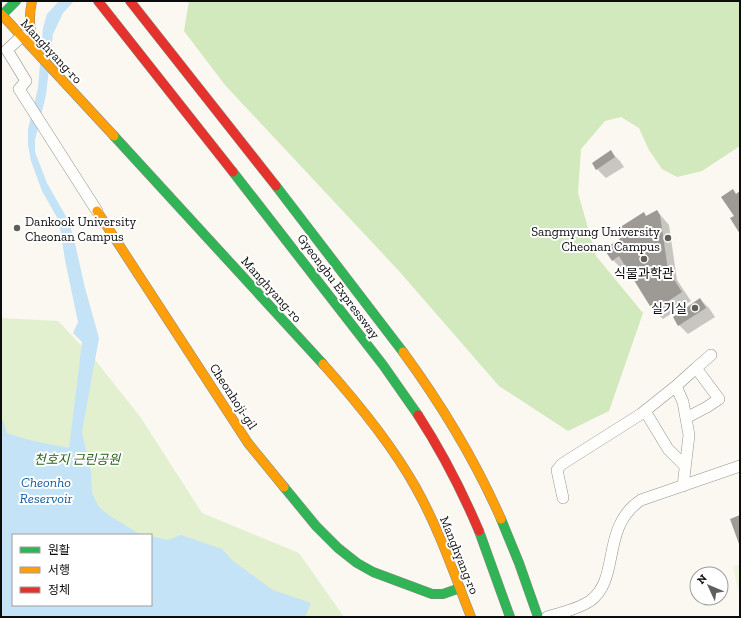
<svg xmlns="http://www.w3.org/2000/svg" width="741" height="618" viewBox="0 0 741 618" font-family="'Zilla Slab','Noto Sans KR',serif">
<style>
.green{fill:#e2f0cf;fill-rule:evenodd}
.forest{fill:#d2e8bd}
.pitch{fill:#ecf4d9}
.water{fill:#c5e3f6}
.shadow{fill:#0003}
.building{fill:#9d9a96}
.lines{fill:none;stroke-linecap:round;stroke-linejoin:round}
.street-casing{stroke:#93928f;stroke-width:12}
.fast-casing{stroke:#8a8985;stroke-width:10}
.slow-casing{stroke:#8a8985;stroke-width:10}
.jam-casing{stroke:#8a8985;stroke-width:10}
.street{stroke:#fefefd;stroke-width:11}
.fast{stroke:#30b455;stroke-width:9}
.slow{stroke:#ff9f0a;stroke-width:9}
.jam{stroke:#e5322d;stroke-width:9}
.poi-dot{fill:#5f5f5c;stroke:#fff;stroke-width:1.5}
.labels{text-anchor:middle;stroke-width:4;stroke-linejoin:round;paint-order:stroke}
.street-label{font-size:13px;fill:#0c0c0c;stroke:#fff}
.poi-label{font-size:13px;fill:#0c0c0c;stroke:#fff;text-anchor:end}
.park-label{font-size:13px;font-style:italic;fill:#28651b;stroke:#fff}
.water-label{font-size:14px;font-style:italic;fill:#135ea0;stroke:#fff}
</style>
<rect width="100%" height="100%" fill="#faf8f0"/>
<path class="green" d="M 1,318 L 58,321 L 96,361 L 141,418 L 202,513 L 299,553 L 344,617 L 1,617 ZM 13,535 L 151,535 L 151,605 L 13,605 Z"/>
<path class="forest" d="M 189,1 L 740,1 L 740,146 L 702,171 L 677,177 L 662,169 L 649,150 L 639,128 L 621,117 L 605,121 L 581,149 L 578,193 L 596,256 L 643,313 L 609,411 L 568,431 L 499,386 L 399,271 L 225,85 L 184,31 Z"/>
<path class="pitch" d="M 740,564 L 740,598 L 733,567 Z"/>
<path class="water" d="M 59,1 L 74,1 L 63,13 L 53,34 L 46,95 L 35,140 L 35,152 L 47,183 L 68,220 L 74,239 L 85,288 L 99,338 L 82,432 L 91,472 L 92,493 L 99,507 L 110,516 L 138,533 L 147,535 L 13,535 L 13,605 L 151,605 L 151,536 L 168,540 L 181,535 L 222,549 L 233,561 L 273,590 L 311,603 L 305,617 L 1,617 L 1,420 L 3,420 L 7,433 L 29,440 L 69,448 L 82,342 L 73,333 L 78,322 L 65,260 L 59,221 L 42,191 L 31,161 L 28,145 L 28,129 L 38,88 L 43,28 L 47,14 Z"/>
<path class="shadow" d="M 611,152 L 620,161 L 624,167 L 606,178 L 597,169 Z
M 657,211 L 669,225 L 677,280 L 691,301 L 663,319 L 654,310 L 626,266 L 622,269 L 613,260 L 621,239 L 647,217 Z
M 700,299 L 709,308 L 715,317 L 688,334 L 679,325 Z"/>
<path class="building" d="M 611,150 L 615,157 L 596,170 L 592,163 Z
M 733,189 L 736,194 L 740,191 L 740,234 L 730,218 L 734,216 L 721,197 Z
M 657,210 L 660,215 L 668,270 L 682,292 L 653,311 L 619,256 L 612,261 L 604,249 L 620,239 L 614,231 L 644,212 L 646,216 Z
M 700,298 L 706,308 L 678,326 L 673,317 Z
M 740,515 L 740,544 L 739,544 L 730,519 Z"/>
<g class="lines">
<g class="street-casing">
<path id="street" d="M 22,36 L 7,50 L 26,81 L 19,89 L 97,211
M 696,368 L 711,355
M 676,386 L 696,368 L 719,399 L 707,407 L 686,418
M 645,411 L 668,449 L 685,466
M 563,498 L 557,470 L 562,464 L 641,414 L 676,386 L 683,402 L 689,435 L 683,486
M 547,617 C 561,613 578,609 590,601 C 621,579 600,527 641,500 L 740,466"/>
</g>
<g class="fast-casing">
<path id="fast" d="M 1,16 L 16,1
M 114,136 L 323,364
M 233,172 L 383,365 L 418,415
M 276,186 L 403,352
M 284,487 L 316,526 L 338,548 L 357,563 L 373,572 L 432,594 L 443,594 L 460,588
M 501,519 L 519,563 L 538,617
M 479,531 L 510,617"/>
</g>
<g class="slow-casing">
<path id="slow" d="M 32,1 C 28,19 30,33 36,50
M 1,14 L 114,136
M 97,211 L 248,443 L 284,487
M 403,352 C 441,404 475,460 501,519
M 323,364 C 357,402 391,443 416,488 C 439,529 454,574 471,617"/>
</g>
<g class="jam-casing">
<path id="jam" d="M 98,1 L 233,172
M 130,1 L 276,186
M 418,415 C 442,452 462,491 479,531"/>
</g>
<use href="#street" class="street"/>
<use href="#fast" class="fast"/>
<use href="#slow" class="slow"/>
<use href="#jam" class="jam"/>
</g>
<g class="poi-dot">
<circle cx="17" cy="228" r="4"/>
<circle cx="668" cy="238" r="4"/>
<circle cx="644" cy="259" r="4"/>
<circle cx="695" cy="308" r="4"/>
</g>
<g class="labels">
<g class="street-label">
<text transform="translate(52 51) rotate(47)" y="5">Manghyang-ro</text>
<text transform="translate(339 286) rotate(53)" y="5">Gyeongbu Expressway</text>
<text transform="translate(272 289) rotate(48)" y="5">Manghyang-ro</text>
<text transform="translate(234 396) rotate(57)" y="5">Cheonhoji-gil</text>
<text transform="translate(460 555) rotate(68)" y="5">Manghyang-ro</text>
</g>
<g class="poi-label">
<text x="25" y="226" text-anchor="start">Dankook University<tspan x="25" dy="15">Cheonan Campus</tspan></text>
<text x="660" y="236">Sangmyung University<tspan x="660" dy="15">Cheonan Campus</tspan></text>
<text x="644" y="278" text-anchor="middle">식물과학관</text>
<text x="687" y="313">실기실</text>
</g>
<g class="park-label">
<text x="77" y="464">천호지 근린공원</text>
</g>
<g class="water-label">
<text x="46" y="487">Cheonho<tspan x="46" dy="16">Reservoir</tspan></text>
</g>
</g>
<rect width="741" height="618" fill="none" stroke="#0c0c0c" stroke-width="4"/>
<rect x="12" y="534" width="140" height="72" fill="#ffffff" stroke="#9e9e9e"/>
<rect x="20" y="547" width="20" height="6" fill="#30b455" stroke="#9e9e9e"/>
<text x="48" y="554" font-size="12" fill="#0c0c0c">원활</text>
<rect x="20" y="567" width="20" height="6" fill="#ff9f0a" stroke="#9e9e9e"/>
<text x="48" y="574" font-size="12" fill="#0c0c0c">서행</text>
<rect x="20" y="587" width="20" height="6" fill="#e5322d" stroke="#9e9e9e"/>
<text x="48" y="594" font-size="12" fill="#0c0c0c">정체</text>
<g transform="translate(709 586) rotate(314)"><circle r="19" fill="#ffffff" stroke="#9e9e9e"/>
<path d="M0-3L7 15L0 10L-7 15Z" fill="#5f5f5c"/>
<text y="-6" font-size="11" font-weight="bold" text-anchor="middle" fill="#0c0c0c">N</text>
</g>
</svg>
